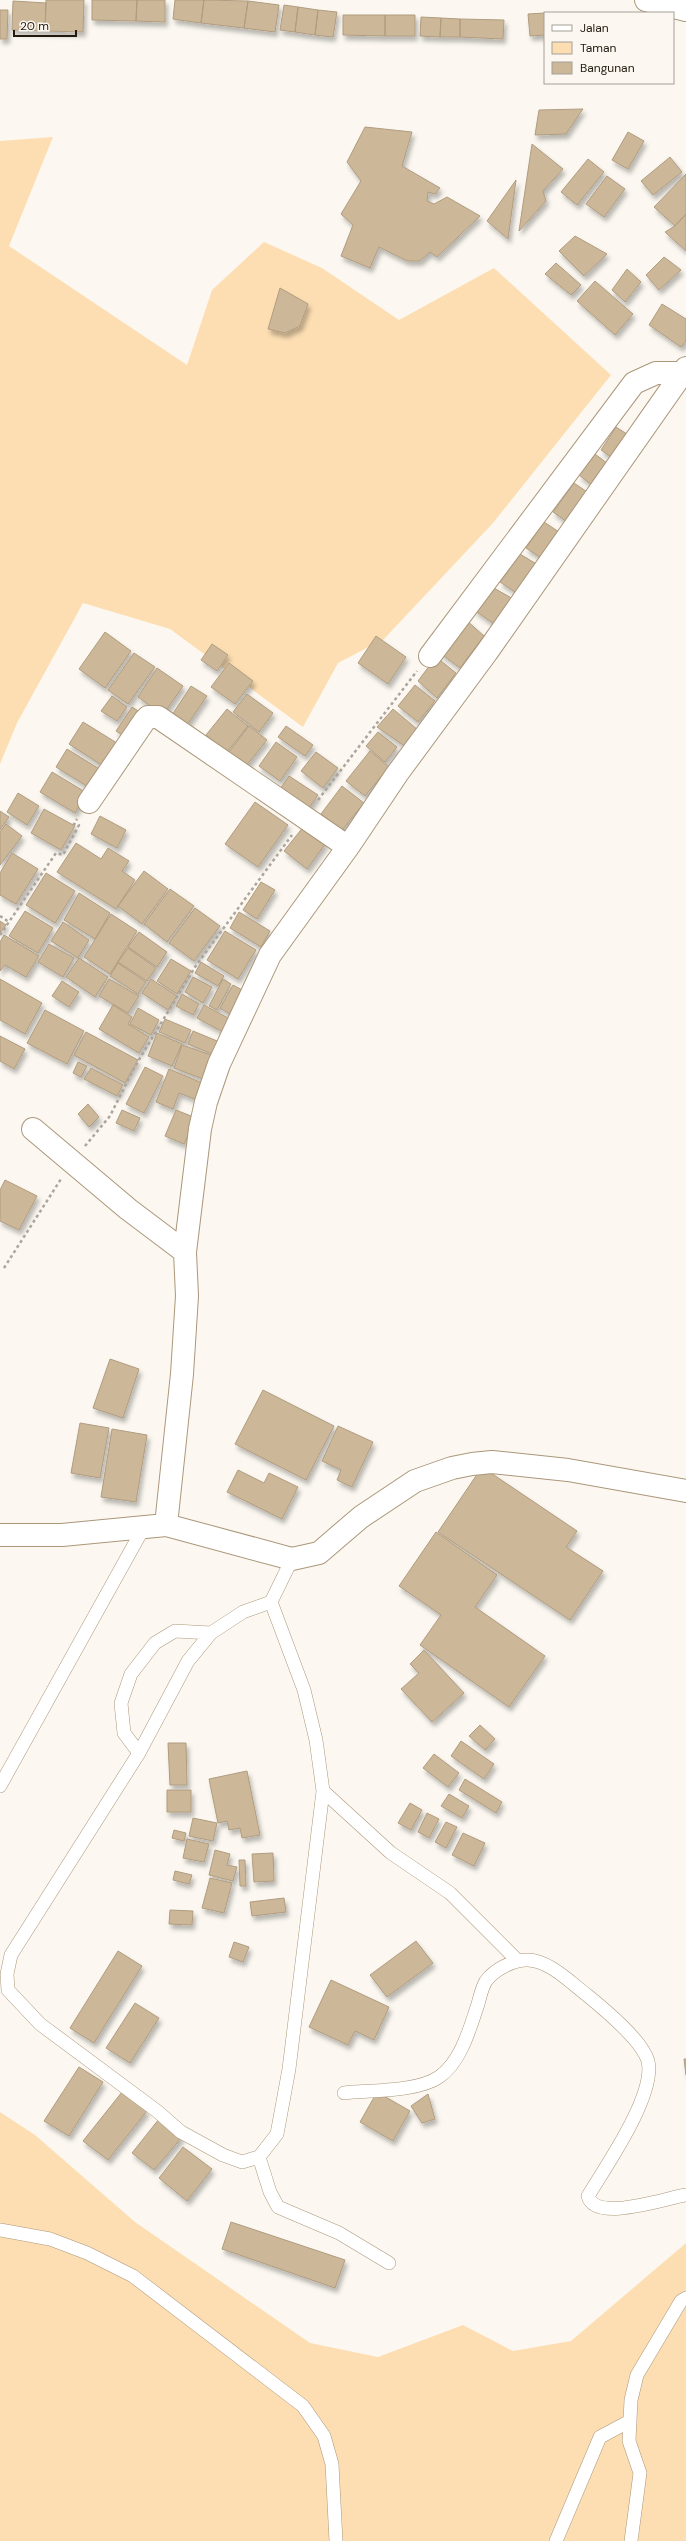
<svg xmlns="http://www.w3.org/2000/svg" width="686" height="2541" viewBox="0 0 686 2541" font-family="'DM Sans',sans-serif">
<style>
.green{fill:#fddeb2}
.building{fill:#ccb799;stroke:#b09c7f;filter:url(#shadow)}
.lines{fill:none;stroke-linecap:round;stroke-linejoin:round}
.lane-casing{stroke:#ab977a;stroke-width:14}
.street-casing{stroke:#ab977a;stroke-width:24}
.path{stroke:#aba59d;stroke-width:2.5;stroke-dasharray:3 3;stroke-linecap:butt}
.lane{stroke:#fff;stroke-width:13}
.street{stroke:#fff;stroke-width:22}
</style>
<defs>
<filter id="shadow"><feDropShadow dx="2.5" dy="4.5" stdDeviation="2" flood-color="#0004"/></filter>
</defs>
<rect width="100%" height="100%" fill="#fcf8f1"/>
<path class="green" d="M 53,137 L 9,246 L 187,365 L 212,290 L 264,242 L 322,268 L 399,320 L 494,268 L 611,375 L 493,523 L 384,639 L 338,663 L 303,727 L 170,629 L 83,603 L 17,723 L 0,764 L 0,141 Z
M 0,2112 L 35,2135 L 135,2222 L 310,2343 L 378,2357 L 463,2325 L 513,2351 L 571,2341 L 686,2243 L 686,2541 L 0,2541 Z"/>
<path class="building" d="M 46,0 L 84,0 L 83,32 L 45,31 Z
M 92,0 L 137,0 L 136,21 L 92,20 Z
M 137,0 L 165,0 L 165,22 L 136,21 Z
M 175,0 L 204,0 L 201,23 L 173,19 Z
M 204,0 L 248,1 L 244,28 L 201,23 Z
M 13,1 L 46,3 L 45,31 L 12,30 Z
M 248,1 L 279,5 L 275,32 L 244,28 Z
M 284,5 L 298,7 L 295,32 L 280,30 Z
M 298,7 L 318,10 L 315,35 L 295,32 Z
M 0,10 L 8,10 L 7,39 L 0,39 Z
M 318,10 L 337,12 L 333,37 L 315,35 Z
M 545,13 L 545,35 L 530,36 L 528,14 Z
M 343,15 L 385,15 L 385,36 L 343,35 Z
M 385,15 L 415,15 L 415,36 L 385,36 Z
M 421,17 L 441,18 L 440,37 L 420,36 Z
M 441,18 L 460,19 L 460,37 L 440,37 Z
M 460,19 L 504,20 L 503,39 L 460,37 Z
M 583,109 L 566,134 L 535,135 L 539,110 Z
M 365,127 L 412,132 L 402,166 L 440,188 L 435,194 L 428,192 L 427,201 L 434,204 L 447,197 L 480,216 L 437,257 L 430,252 L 420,261 L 407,261 L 379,247 L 370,268 L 341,256 L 353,225 L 341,214 L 361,181 L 347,162 Z
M 628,132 L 644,141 L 628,169 L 612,160 Z
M 532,144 L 563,169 L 543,191 L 546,201 L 519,231 Z
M 670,157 L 682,172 L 653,195 L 641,181 Z
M 588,159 L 604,172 L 577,205 L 561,192 Z
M 686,174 L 686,214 L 675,226 L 654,207 Z
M 607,176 L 625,189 L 604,217 L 586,204 Z
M 516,180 L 508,239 L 487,221 Z
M 686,214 L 686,251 L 665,232 L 675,226 Z
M 575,236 L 607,254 L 584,276 L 559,251 Z
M 664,257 L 681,270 L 659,290 L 646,275 Z
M 556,263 L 581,285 L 571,295 L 545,274 Z
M 627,269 L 641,282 L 625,302 L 612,290 Z
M 595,281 L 633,314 L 615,335 L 577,301 Z
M 280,288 L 308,304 L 300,326 L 285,333 L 268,329 Z
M 662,304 L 686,319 L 686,341 L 681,347 L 649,325 Z
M 616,427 L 633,438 L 617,461 L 601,450 Z
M 595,454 L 612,467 L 596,488 L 579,475 Z
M 574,483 L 590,494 L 570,524 L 553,512 Z
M 544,522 L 562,534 L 544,560 L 526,548 Z
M 520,554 L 538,565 L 518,594 L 500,582 Z
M 492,587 L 515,600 L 497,626 L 474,610 Z
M 466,620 L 484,636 L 460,668 L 440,653 Z
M 105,632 L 131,651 L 105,688 L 79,669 Z
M 376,636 L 406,657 L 388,684 L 358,663 Z
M 212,644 L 228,655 L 217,671 L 201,660 Z
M 134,653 L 155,667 L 128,704 L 108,690 Z
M 436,657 L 456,673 L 437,698 L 418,681 Z
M 229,663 L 253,681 L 235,704 L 211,687 Z
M 157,668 L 183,686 L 163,715 L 138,697 Z
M 415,685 L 435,701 L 418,722 L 398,706 Z
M 191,686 L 207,696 L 187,725 L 172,715 Z
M 247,694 L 273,713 L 259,732 L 233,712 Z
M 112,696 L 127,707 L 117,721 L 101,711 Z
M 132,707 L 143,714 L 127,738 L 116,731 Z
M 227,709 L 248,726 L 227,752 L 206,735 Z
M 393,709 L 418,730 L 409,749 L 377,727 Z
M 83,722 L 120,745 L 106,768 L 69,744 Z
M 249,726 L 267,740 L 246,766 L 229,752 Z
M 286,726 L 313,745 L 305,756 L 278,737 Z
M 378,732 L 397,747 L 385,762 L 366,746 Z
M 276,742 L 297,757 L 280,781 L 259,766 Z
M 67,749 L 101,770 L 90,788 L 56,767 Z
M 370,751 L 389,767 L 365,796 L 346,781 Z
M 316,752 L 338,768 L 323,788 L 301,771 Z
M 52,772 L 87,793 L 75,813 L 40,792 Z
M 289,776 L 318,795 L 307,811 L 278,792 Z
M 342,786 L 364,803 L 342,830 L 321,814 Z
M 18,793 L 39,806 L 27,825 L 7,812 Z
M 255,802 L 288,825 L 258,867 L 225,844 Z
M 44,809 L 75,826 L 61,850 L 31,833 Z
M 0,811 L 9,817 L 0,830 Z
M 100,816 L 126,830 L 117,848 L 91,834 Z
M 6,824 L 22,836 L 0,865 L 0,832 Z
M 304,826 L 326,843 L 307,869 L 284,851 Z
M 76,843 L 101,859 L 108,848 L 129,861 L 122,871 L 135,880 L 116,909 L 57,872 Z
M 12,853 L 38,869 L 16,904 L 0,895 L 0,873 Z
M 144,871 L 168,889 L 142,924 L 118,906 Z
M 46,873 L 75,891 L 55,923 L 26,905 Z
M 261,882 L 275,890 L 257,919 L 243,910 Z
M 170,889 L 194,906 L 167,942 L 144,924 Z
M 79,893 L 110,913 L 95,939 L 64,920 Z
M 195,908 L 220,926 L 194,961 L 169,943 Z
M 25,911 L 53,928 L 38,953 L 9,936 Z
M 239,912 L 270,931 L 261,947 L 230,928 Z
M 111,914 L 137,931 L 110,974 L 84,957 Z
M 0,921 L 6,925 L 0,933 Z
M 63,922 L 89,940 L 78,958 L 51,941 Z
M 225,931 L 256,950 L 238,979 L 207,960 Z
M 139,932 L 167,952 L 157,967 L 128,947 Z
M 4,935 L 39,956 L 26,977 L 5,965 L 0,971 L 0,942 Z
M 49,944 L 74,958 L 63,977 L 38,962 Z
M 128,948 L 156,968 L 147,981 L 118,962 Z
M 79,958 L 108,977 L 95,997 L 66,977 Z
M 171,959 L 191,971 L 177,994 L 157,981 Z
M 201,962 L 224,976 L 218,986 L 195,973 Z
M 118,963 L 146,982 L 138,994 L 110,976 Z
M 193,977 L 212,987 L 203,1003 L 185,992 Z
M 0,979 L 42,1003 L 25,1034 L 0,1020 Z
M 109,979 L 139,996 L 128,1013 L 99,996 Z
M 151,979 L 177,996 L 168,1010 L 142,993 Z
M 223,979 L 231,984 L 217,1010 L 209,1006 Z
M 62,981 L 79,992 L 69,1007 L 52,996 Z
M 233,985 L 246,992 L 233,1016 L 220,1008 Z
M 182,994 L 199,1004 L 193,1015 L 176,1006 Z
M 113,1005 L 132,1017 L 128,1024 L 149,1037 L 139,1053 L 99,1029 Z
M 204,1005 L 230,1019 L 223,1032 L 197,1018 Z
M 138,1008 L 159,1020 L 151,1035 L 130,1024 Z
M 45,1010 L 84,1031 L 67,1064 L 27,1043 Z
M 165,1019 L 191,1030 L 185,1043 L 159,1032 Z
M 193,1031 L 222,1043 L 217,1056 L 188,1044 Z
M 86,1032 L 138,1060 L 125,1083 L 74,1055 Z
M 157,1033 L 182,1044 L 172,1066 L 148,1056 Z
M 0,1036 L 25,1049 L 14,1069 L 0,1061 Z
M 182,1045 L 217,1057 L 208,1081 L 174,1068 Z
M 78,1062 L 87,1066 L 81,1077 L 73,1073 Z
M 145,1067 L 163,1076 L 144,1113 L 126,1104 Z
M 91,1068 L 123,1085 L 117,1096 L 84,1079 Z
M 169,1069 L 207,1085 L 200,1101 L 179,1093 L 173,1109 L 156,1102 Z
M 88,1104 L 99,1117 L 89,1127 L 78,1114 Z
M 122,1110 L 140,1118 L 134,1131 L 116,1123 Z
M 176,1110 L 196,1118 L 184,1144 L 165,1136 Z
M 5,1180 L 37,1196 L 19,1230 L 0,1221 L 0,1190 Z
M 110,1359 L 139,1369 L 123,1418 L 93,1408 Z
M 263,1390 L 334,1426 L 306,1480 L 235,1444 Z
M 80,1423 L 109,1428 L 100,1478 L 71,1473 Z
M 338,1426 L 373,1442 L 352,1487 L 337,1480 L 341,1470 L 322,1461 Z
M 112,1429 L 147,1435 L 136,1502 L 101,1497 Z
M 482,1467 L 577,1531 L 566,1547 L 603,1571 L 570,1620 L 438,1532 Z
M 238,1470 L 264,1483 L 269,1473 L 298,1487 L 282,1519 L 227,1492 Z
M 436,1532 L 497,1575 L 475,1607 L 545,1656 L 509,1707 L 420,1645 L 441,1615 L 399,1586 Z
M 424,1650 L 464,1693 L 432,1722 L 401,1689 L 419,1673 L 410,1664 Z
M 480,1725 L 495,1739 L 485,1750 L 469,1736 Z
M 461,1741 L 494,1764 L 484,1779 L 451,1756 Z
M 168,1743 L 186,1743 L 187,1785 L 170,1785 Z
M 434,1754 L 459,1773 L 448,1787 L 423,1768 Z
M 247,1771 L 260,1835 L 242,1838 L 240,1828 L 229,1830 L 227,1821 L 218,1823 L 209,1779 Z
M 465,1779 L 502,1802 L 496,1813 L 459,1790 Z
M 167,1790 L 191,1790 L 191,1812 L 167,1812 Z
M 449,1794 L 469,1806 L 462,1818 L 441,1806 Z
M 410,1803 L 422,1810 L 411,1830 L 398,1823 Z
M 427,1813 L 439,1819 L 429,1838 L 418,1832 Z
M 193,1818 L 217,1823 L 213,1841 L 189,1836 Z
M 446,1822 L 457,1827 L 446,1848 L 435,1842 Z
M 174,1830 L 186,1833 L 184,1841 L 172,1838 Z
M 463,1833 L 485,1843 L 474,1866 L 452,1855 Z
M 187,1839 L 209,1844 L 204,1862 L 183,1858 Z
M 215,1850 L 230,1854 L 227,1865 L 237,1867 L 233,1881 L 209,1875 Z
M 273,1853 L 274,1881 L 254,1882 L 252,1854 Z
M 239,1860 L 245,1860 L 246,1886 L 240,1886 Z
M 175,1871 L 192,1875 L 189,1884 L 173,1880 Z
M 210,1878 L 232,1883 L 224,1913 L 202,1908 Z
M 284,1898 L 286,1912 L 252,1916 L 250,1902 Z
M 170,1910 L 193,1911 L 192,1925 L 169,1924 Z
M 416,1941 L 433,1963 L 387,1997 L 370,1975 Z
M 234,1942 L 249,1947 L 243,1962 L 229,1957 Z
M 118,1951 L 142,1966 L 94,2043 L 70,2028 Z
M 331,1980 L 389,2007 L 374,2040 L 355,2031 L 348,2045 L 309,2027 Z
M 135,2003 L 159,2018 L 130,2063 L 106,2048 Z
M 684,2059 L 686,2059 L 686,2075 Z
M 79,2067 L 103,2082 L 69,2136 L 44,2121 Z
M 122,2092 L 147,2111 L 108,2160 L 83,2141 Z
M 377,2092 L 410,2111 L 393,2141 L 360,2122 Z
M 428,2094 L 435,2119 L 422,2123 L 411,2106 Z
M 159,2119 L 182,2137 L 154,2170 L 132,2153 Z
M 183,2147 L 212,2169 L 187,2201 L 159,2178 Z
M 231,2222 L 345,2260 L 335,2288 L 222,2249 Z"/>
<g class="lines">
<g class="lane-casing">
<path id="lane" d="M 271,1602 L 304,1690 L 316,1740 L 323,1791 L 391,1853 L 450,1893 L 518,1961
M 139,1753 L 124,1733 L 121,1703 L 131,1674 L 155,1643 L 175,1631 L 211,1633
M 0,1786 L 144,1527
M 323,1791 L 289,2069 L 277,2134 L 259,2157 L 270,2192 L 278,2207 L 339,2233 L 389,2263
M 344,2093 C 371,2090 417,2092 439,2077 C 461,2062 470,2028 478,2004 C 480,1997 482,1987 486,1981 C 494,1970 511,1961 525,1960 C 547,1958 571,1983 587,1995 C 604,2009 642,2040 648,2061 C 656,2095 606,2166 588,2196 C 595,2223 666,2198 686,2195
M 259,2157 L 242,2162 L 223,2155 L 181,2132 L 157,2111 L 40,2024 L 8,1990 L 7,1974 L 11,1955 L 139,1753 L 188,1661 L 211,1633 L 243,1612 L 271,1602 L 292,1559
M 0,2230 L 50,2239 L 87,2253 L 133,2276 L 303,2406 L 324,2436 L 332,2464 L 336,2541
M 556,2541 L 600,2437 L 630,2421
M 631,2541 L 640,2473 L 629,2441 L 631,2400 L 637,2375 L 681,2301 L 686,2298"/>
</g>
<g class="street-casing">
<path id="street" d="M 646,0 L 686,10
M 430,656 L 634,383 L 656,373 L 682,373
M 89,802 L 145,720 L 148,717 L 158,717 L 348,847
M 33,1129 L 128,1209 L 185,1252
M 166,1525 L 182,1374 L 187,1296 L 185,1252 L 200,1129 L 206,1102 L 219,1064 L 270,955 L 348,847 L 397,774 L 487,652 L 686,368
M 0,1535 L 62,1535 L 166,1525 L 292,1559 L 319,1553 L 361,1517 L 415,1481 L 452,1468 L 472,1464 L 492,1462 L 568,1470 L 686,1491"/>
</g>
<path class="path" d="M 318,800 L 417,671
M 0,916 L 9,922
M 0,935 L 56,853 L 63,855 L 79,825 L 74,824 L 77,819
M 85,1146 L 110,1116 L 134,1068 L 195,967 L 292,835
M 4,1268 L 61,1179"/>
<use href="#lane" class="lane"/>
<use href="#street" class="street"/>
</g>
<rect x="544" y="12" width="130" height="72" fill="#fcf8f1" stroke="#a49f96"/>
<rect x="552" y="25" width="20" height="6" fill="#ffffff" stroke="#a49f96"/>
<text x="580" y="32" font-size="12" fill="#21190e">Jalan</text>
<rect x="552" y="42" width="20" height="12" fill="#fddeb2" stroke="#a49f96"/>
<text x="580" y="52" font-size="12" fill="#21190e">Taman</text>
<rect x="552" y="62" width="20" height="12" fill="#ccb799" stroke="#a49f96"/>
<text x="580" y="72" font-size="12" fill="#21190e">Bangunan</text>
<path d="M14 30v6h62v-6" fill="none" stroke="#21190e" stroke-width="2"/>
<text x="20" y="30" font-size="12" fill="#21190e" stroke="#fcf8f1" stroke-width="3" paint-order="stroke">20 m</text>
</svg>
